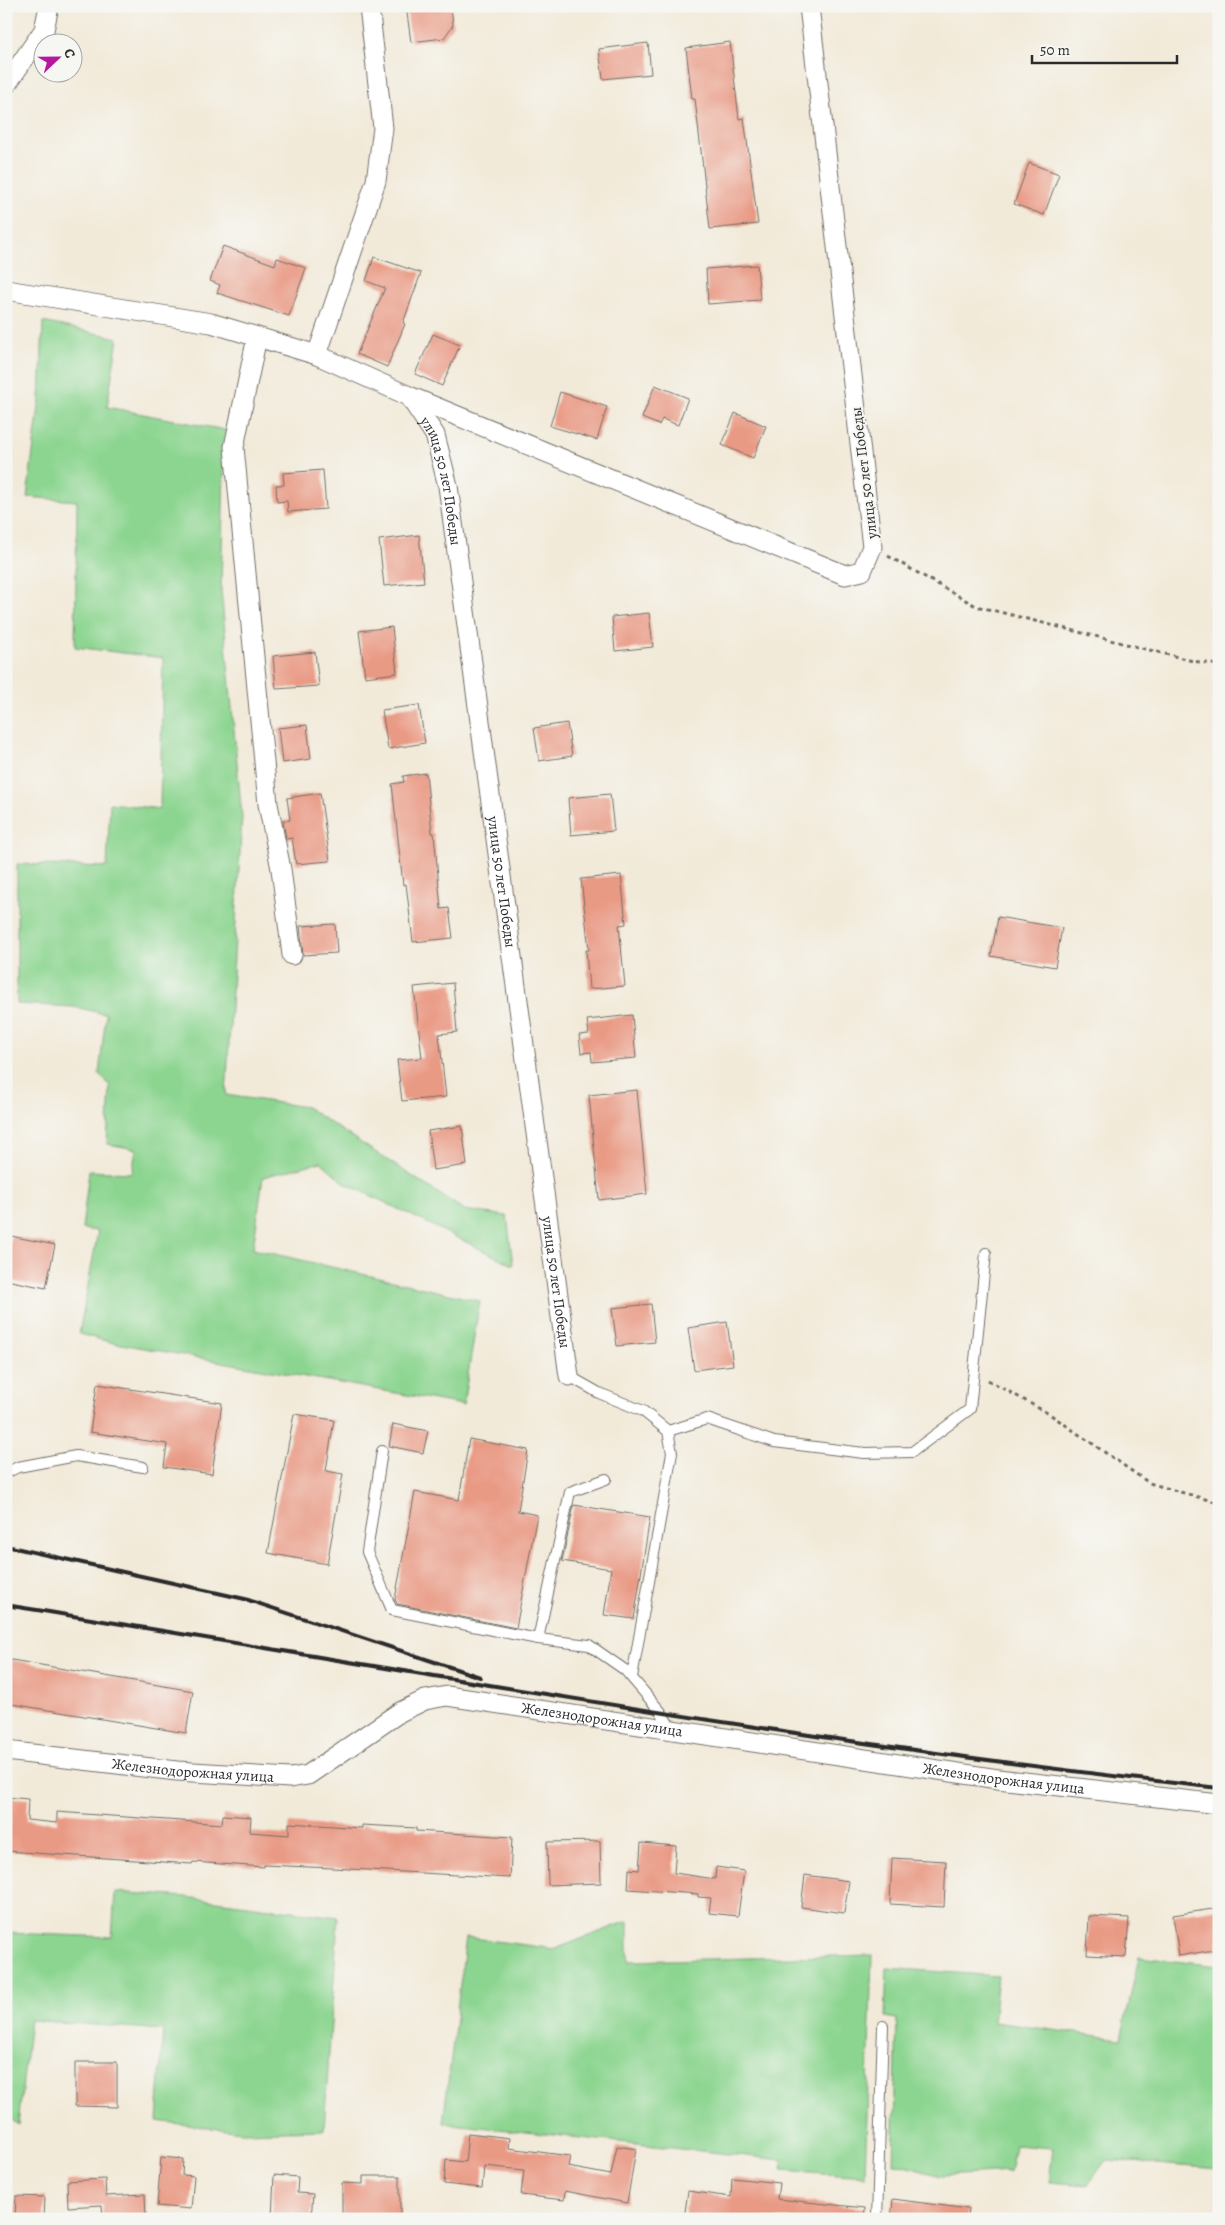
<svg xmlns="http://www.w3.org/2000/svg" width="1225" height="2225" viewBox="0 0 1225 2225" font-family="Alegreya,serif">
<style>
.green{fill:#8cd590;stroke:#5c805e}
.building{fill:#e99a84}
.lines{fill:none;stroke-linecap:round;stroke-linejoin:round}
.lane-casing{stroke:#716e68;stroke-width:12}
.street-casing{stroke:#716e68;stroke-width:21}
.path{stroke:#716e68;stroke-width:3;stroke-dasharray:4 4;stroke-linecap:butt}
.lane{stroke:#fff;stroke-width:10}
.street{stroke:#fff;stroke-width:19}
.rail{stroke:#2b2b2b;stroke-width:4}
.labels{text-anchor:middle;stroke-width:4;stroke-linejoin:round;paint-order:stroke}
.street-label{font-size:15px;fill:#2b2b2b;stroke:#f6f6f2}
</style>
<rect width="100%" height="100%" fill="#f6f6f2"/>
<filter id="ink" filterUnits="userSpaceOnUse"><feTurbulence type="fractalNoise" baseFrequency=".02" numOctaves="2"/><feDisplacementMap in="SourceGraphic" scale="10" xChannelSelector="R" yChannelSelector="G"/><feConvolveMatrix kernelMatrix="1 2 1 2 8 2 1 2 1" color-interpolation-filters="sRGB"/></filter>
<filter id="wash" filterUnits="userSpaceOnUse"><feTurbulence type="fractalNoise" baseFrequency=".0096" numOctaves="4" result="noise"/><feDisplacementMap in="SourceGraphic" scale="20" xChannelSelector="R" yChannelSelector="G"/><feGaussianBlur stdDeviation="1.12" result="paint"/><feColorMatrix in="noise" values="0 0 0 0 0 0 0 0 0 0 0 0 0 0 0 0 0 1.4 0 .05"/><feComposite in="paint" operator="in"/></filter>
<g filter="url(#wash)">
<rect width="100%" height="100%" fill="#f2ead9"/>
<path class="green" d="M 43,322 L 118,338 L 107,407 L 225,430 L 221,589 L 242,817 L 226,1095 L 306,1107 L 464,1210 L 507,1216 L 513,1265 L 345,1183 L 321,1162 L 263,1177 L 253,1249 L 480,1301 L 463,1405 L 110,1342 L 79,1334 L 98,1231 L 82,1229 L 89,1171 L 132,1173 L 136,1149 L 107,1144 L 110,1086 L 99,1074 L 106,1014 L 74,1007 L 17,1004 L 17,864 L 107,867 L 110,803 L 160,809 L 163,658 L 75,647 L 77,501 L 27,497 L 40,399 Z
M 115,1892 L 186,1897 L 338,1917 L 324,2130 L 242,2132 L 157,2121 L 163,2030 L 30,2020 L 18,2125 L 6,2115 L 6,1933 L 112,1937 Z
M 628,1921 L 628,1961 L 872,1955 L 865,2176 L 782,2170 L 783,2160 L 443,2123 L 466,1937 L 555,1949 Z
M 1139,1957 L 1219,1966 L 1219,2169 L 1106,2160 L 1088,2185 L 1049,2182 L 1053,2148 L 1015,2145 L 1010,2172 L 941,2176 L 893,2163 L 897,2019 L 885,2017 L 887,1968 L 998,1976 L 993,2022 L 1121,2039 Z"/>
<g id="blocks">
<path class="building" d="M 406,6 L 451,6 L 453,25 L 444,38 L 411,42 Z
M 730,42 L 739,119 L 744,118 L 758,224 L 710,229 L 695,99 L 692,99 L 686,48 Z
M 648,43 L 651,74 L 603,79 L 599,49 Z
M 1029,163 L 1059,174 L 1044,215 L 1014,204 Z
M 223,246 L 275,265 L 277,258 L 306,268 L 289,316 L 217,293 L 220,285 L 210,281 Z
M 374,257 L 421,273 L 403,323 L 405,324 L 387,367 L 357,354 L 385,288 L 366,281 Z
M 757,265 L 760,300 L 708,304 L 706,269 Z
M 433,334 L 460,345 L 442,386 L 415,374 Z
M 655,385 L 688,398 L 678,425 L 662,419 L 659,425 L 642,418 Z
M 560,392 L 607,407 L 597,440 L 550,426 Z
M 735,413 L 766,426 L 753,458 L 722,445 Z
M 323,470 L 326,509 L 288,512 L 287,501 L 277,502 L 276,485 L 284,485 L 283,473 Z
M 419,535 L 424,582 L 384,586 L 379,540 Z
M 649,613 L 653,647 L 615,651 L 612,617 Z
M 392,627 L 397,673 L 365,677 L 359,631 Z
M 315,652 L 319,686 L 276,689 L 273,656 Z
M 419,705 L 425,743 L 388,749 L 382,710 Z
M 567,723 L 572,756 L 539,761 L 534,728 Z
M 307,725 L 311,759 L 282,763 L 278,728 Z
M 426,773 L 432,833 L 434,833 L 441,909 L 449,908 L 453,938 L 413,942 L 406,884 L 403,885 L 392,784 L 404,782 L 403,776 Z
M 320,793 L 330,861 L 296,864 L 292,838 L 286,839 L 283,821 L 290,820 L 287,798 Z
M 610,794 L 614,831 L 571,835 L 568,798 Z
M 621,875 L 626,924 L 619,925 L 625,986 L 589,989 L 586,950 L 589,950 L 581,879 Z
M 998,917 L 1062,928 L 1055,967 L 991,956 Z
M 335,924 L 337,953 L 303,955 L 300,926 Z
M 453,983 L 457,1032 L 439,1034 L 446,1097 L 402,1101 L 397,1060 L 422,1058 L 414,987 Z
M 632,1015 L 636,1058 L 592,1062 L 591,1052 L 581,1053 L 579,1035 L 589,1034 L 587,1020 Z
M 637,1090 L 647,1194 L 599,1200 L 589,1095 Z
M 462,1126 L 467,1165 L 433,1170 L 428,1131 Z
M 11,1236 L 55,1245 L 46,1288 L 6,1280 L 6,1260 Z
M 651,1304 L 655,1342 L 617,1346 L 612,1308 Z
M 727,1322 L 733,1365 L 694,1370 L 688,1328 Z
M 97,1384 L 222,1403 L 212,1474 L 164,1467 L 167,1444 L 90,1432 Z
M 294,1414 L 334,1420 L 326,1471 L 343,1474 L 327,1564 L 268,1553 Z
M 393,1424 L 428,1431 L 423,1453 L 389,1446 Z
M 469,1439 L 528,1450 L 518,1511 L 537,1515 L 516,1628 L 397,1604 L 395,1599 L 415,1492 L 459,1500 Z
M 574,1505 L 650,1517 L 634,1619 L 604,1615 L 611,1569 L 562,1561 Z
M 6,1659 L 193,1691 L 186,1733 L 6,1703 Z
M 6,1797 L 28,1799 L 27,1820 L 57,1823 L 57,1812 L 222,1824 L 223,1815 L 251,1817 L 250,1832 L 289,1835 L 289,1823 L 362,1828 L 362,1825 L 416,1828 L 416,1831 L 512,1837 L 510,1878 L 332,1868 L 264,1865 L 264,1867 L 193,1862 L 192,1864 L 6,1851 Z
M 600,1841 L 601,1883 L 548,1885 L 547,1842 Z
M 641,1843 L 676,1846 L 674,1873 L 715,1879 L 716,1867 L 744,1871 L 738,1916 L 709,1913 L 711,1898 L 698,1897 L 698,1894 L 628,1889 L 629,1869 L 639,1870 Z
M 892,1858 L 946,1861 L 944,1907 L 890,1904 Z
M 805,1875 L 849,1881 L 844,1913 L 801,1907 Z
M 1219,1908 L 1219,1949 L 1179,1956 L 1173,1915 Z
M 1089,1916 L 1129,1918 L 1126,1957 L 1087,1955 Z
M 75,2062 L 117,2062 L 117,2107 L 75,2106 Z
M 468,2133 L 510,2138 L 509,2148 L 570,2156 L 568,2167 L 611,2175 L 617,2146 L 636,2149 L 627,2203 L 565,2191 L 564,2200 L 521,2195 L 524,2170 L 484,2166 L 482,2188 L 444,2184 L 446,2160 L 465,2162 Z
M 161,2157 L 183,2159 L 182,2175 L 194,2176 L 191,2209 L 157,2206 Z
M 274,2175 L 298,2177 L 297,2193 L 313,2194 L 311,2219 L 272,2219 Z
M 363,2176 L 400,2176 L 400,2219 L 342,2219 L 342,2183 L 363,2184 Z
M 732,2178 L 779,2183 L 777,2199 L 865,2208 L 864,2219 L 684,2219 L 688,2191 L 731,2197 Z
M 105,2179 L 106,2196 L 145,2194 L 146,2219 L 103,2219 L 102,2205 L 68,2207 L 67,2181 Z
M 16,2196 L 45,2197 L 44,2219 L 15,2219 Z
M 893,2199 L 968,2209 L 967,2219 L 891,2219 Z"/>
</g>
</g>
<g filter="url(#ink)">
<use href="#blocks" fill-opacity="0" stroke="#716e68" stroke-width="1"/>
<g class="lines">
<g class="lane-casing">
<path id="lane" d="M 569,1376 L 599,1393 L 643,1411 L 668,1431 L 672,1453 L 632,1677
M 668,1431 L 707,1419 L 774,1442 L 864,1453 L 912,1452 L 970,1409 L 986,1253
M 382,1451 L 367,1552 L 392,1610 L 538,1639 L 589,1645 L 625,1670 L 661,1712 L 672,1730
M 6,1473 L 18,1467 L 76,1456 L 143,1467
M 538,1639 L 570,1492 L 606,1479
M 877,2219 L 883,2026"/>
</g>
<g class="street-casing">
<g id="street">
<path d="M 6,85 L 44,30 L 49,6"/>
<path id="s1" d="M 6,290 L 211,323 L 317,355 L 409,396 L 435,435 L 448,486 L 569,1376"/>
<path d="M 257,337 L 234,447 L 268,804 L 281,869 L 292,955"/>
<path d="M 317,355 L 376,181 L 383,128 L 369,6"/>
<path d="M 409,396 L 845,575 L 862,571 L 872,547 L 809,6"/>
<path id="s2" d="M 6,1751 L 177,1771 L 290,1778 L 308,1775 L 400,1712 L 425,1700 L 447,1696 L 998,1779 L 1219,1804"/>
</g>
</g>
<path class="path" d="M 888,556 L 976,606 L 1193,661 L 1219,665
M 988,1380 L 1051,1415 L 1149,1483 L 1219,1503"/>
<use href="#lane" class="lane"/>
<use href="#street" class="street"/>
<path class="rail" d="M 6,1546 L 245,1599 L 480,1677
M 6,1605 C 410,1671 812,1744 1219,1788"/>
</g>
</g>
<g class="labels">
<g class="street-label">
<text transform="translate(864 473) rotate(-97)" y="5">улица 50 лет Победы</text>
<text dy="5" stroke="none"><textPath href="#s1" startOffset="512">улица 50 лет Победы</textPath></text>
<text dy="5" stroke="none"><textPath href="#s1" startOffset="918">улица 50 лет Победы</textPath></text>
<text dy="5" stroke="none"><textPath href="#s1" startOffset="1322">улица 50 лет Победы</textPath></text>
<text dy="5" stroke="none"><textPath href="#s2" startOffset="622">Железнодорожная улица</textPath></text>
<text dy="5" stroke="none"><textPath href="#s2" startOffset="188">Железнодорожная улица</textPath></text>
<text dy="5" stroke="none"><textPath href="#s2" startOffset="1028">Железнодорожная улица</textPath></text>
</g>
</g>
<rect width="1225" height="2225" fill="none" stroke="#f6f6f2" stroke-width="25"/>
<g transform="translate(58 58) rotate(68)"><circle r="24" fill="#f6f6f2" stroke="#a5a5a2"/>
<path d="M0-4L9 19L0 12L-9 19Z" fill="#b5179e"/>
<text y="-8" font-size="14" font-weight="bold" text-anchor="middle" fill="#2b2b2b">С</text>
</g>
<path d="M1032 55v8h145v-8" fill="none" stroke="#2b2b2b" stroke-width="2.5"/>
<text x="1040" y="55" font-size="15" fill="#2b2b2b" stroke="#f6f6f2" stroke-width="4" paint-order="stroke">50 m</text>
</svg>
